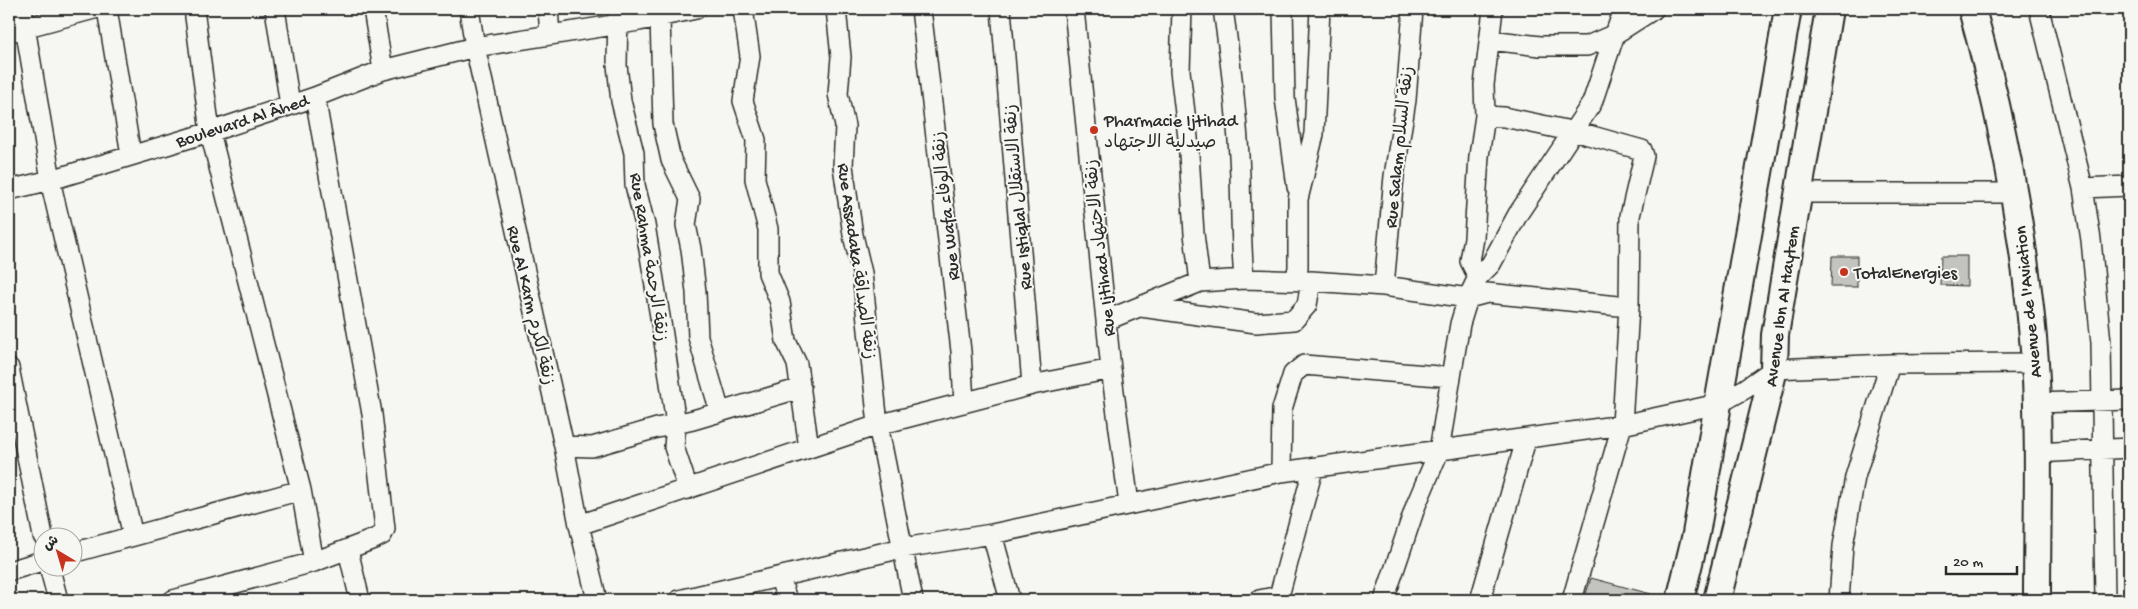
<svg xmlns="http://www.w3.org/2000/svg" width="2138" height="609" viewBox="0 0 2138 609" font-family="'Gochi Hand','Playpen Sans Arabic',sans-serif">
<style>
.building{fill:#c3c3c0;stroke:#2b2b2b}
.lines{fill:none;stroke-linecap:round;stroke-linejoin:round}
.street-casing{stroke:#2b2b2b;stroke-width:22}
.secondary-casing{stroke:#2b2b2b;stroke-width:30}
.street{stroke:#f6f6f2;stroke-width:19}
.secondary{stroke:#f6f6f2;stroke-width:26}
.poi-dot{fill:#c8321e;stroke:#f6f6f2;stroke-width:2}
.labels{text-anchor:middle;stroke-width:4;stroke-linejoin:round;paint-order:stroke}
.street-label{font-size:18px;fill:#2b2b2b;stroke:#f6f6f2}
.poi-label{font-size:18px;fill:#2b2b2b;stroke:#f6f6f2;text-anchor:start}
</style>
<rect width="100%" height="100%" fill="#f6f6f2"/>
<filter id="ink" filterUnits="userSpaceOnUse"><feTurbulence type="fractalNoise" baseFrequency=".02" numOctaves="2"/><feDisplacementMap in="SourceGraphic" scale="10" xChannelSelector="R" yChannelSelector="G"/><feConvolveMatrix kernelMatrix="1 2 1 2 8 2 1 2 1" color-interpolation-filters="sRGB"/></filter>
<g filter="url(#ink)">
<path class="building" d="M 1832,256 L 1857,256 L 1857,287 L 1831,287 Z
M 1941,256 L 1967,256 L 1967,286 L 1940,285 Z
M 1591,578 L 1651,594 L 1650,600 L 1584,600 Z"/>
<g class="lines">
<g class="street-casing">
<path id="street" d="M 22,9 L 51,180
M 107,9 L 131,155
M 194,9 L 210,132 L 301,490 L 314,562
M 275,9 L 290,105
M 373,9 L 383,70
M 469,9 L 475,47 L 564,446 L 579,525 L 597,600
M 548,9 L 550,35
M 618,9 L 617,65 L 621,101 L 634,153 L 635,185 L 645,225 L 663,335 L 676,424 L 674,447 L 688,489
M 743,9 L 750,56 L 743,101 L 756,140 L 755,179 L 768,229 L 768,273 L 780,302 L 786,341 L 797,364 L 809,448
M 836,9 L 841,57 L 838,94 L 845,126 L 843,166 L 853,235 L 862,273 L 878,425 L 913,600
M 921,9 L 961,351 L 964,403
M 1001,9 L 1032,385
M 1074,9 L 1111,369 L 1129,504
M 1182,9 L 1180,71 L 1188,138 L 1194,234 L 1200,282
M 1223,9 C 1231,64 1238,120 1240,176 C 1241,211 1241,245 1244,279
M 1283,9 L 1285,98 L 1297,187
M 2039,9 L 2083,188
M 660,17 L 663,124 L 671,160 L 690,199 L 686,225 L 691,249 L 696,292 L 698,337 L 720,412
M 9,32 L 94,9
M 1490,40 L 1540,46 L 1587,46 L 1615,34 L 1624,9
M 1485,116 L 1504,117 L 1585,134 L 1642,150 L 1644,156 L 1630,216 L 1629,307 L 1622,425 L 1572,600
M 50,180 L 133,536
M 9,190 L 51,180 L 210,132 L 315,97 L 383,70 L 475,47 L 639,21 L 696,9
M 1798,193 L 2014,193
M 1478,277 L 1470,261 L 1474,238 L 1479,156 L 1485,116 L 1484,85 L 1493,9
M 1295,280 L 1298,268 L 1298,199 L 1314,134 L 1320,9
M 1384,286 L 1394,176 L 1406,100 L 1413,9
M 1141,307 L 1256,323 L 1294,320 L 1307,305 L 1311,281 L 1384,286 L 1468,298 L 1487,293 L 1629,307
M 1107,320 L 1200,282 L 1244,279 L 1307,281
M 9,368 L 43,536
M 2036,403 L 2129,400
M 564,446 L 592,447 L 657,428 L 693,420 L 801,388
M 2037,453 L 2129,448
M 1281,472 L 1282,409 L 1293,374 L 1304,365 L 1451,377 L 1460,324 L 1468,298 L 1478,277 L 1491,264 L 1518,214 L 1592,103 L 1615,34 L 1654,9
M 579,525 L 878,425 L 1032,385 L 1111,369
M 992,534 L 1010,600
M 348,550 L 360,600
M 72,553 L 301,490
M 49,566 L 58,600
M 9,571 L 42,561
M 780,578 L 787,600
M 173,600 L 314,562 L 374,539 L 382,535 L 385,529 L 372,414 L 315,97
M 679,600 L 903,548 L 992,534 L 1281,472 L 1622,425 L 1718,404 L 1745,389 L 1774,369 L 1890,364 L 2035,363
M 1259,600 L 1279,596
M 1278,600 L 1313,469
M 1384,600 L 1416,505 L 1439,451 L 1451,377
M 1480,600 L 1526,440
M 1839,600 L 1843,546 L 1855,477 L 1890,364
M 2105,600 L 2101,343 L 2091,240 L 2083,188 L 2129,186"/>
</g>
<g class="secondary-casing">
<path id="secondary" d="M 1972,9 C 2004,125 2026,242 2035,362 C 2040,441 2037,521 2037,600
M 1680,600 L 1696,534 L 1718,404 L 1788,9
M 1717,600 L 1774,369 L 1775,335 L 1829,9"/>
</g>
<use href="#street" class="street"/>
<use href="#secondary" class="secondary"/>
</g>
</g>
<g class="poi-dot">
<circle cx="1094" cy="130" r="5"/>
<circle cx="1844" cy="272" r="5"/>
</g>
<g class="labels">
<g class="street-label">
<text transform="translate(242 120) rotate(-18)" y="6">Boulevard Al Âhed</text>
<text transform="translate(1398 147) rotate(-84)" y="6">Rue Salam زنقة السلام</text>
<text transform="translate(1017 197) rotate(-95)" y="6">Rue Istiqlal زنقة الاستقلال</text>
<text transform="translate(945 206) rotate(-96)" y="6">Rue Wafa زنقة الوفاء</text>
<text transform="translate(1099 248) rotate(-96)" y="6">Rue Ijtihad زنقة الاجتهاد</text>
<text transform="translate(650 257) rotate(81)" y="6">Rue Rahma زنقة الرحمة</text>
<text transform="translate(858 261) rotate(82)" y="6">Rue Assadaka زنقة الصداقة</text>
<text transform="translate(2027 302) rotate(-96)" y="6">Avenue de l'Aviation</text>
<text transform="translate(532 305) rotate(77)" y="6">Rue Al Karm زنقة الكرم</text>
<text transform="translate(1781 306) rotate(-82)" y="6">Avenue Ibn Al Haytem</text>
</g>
<g class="poi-label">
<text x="1104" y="126">Pharmacie Ijtihad<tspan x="1104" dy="21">صيدلية الاجتهاد</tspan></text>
<text x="1854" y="278">TotalEnergies</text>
</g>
</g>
<rect width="2138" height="609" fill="none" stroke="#f6f6f2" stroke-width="30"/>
<rect x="15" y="15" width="2108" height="579" fill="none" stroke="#2b2b2b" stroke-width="2" filter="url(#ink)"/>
<g transform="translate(58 552) rotate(322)"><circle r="24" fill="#f6f6f2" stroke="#a5a5a2"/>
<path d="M0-4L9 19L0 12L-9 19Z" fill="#c8321e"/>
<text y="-8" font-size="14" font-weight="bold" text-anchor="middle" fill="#2b2b2b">ش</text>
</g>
<path d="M1946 566v8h71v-8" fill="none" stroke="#2b2b2b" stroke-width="2.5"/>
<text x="1953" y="566" font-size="15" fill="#2b2b2b" stroke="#f6f6f2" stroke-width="4" paint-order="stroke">20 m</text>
</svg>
